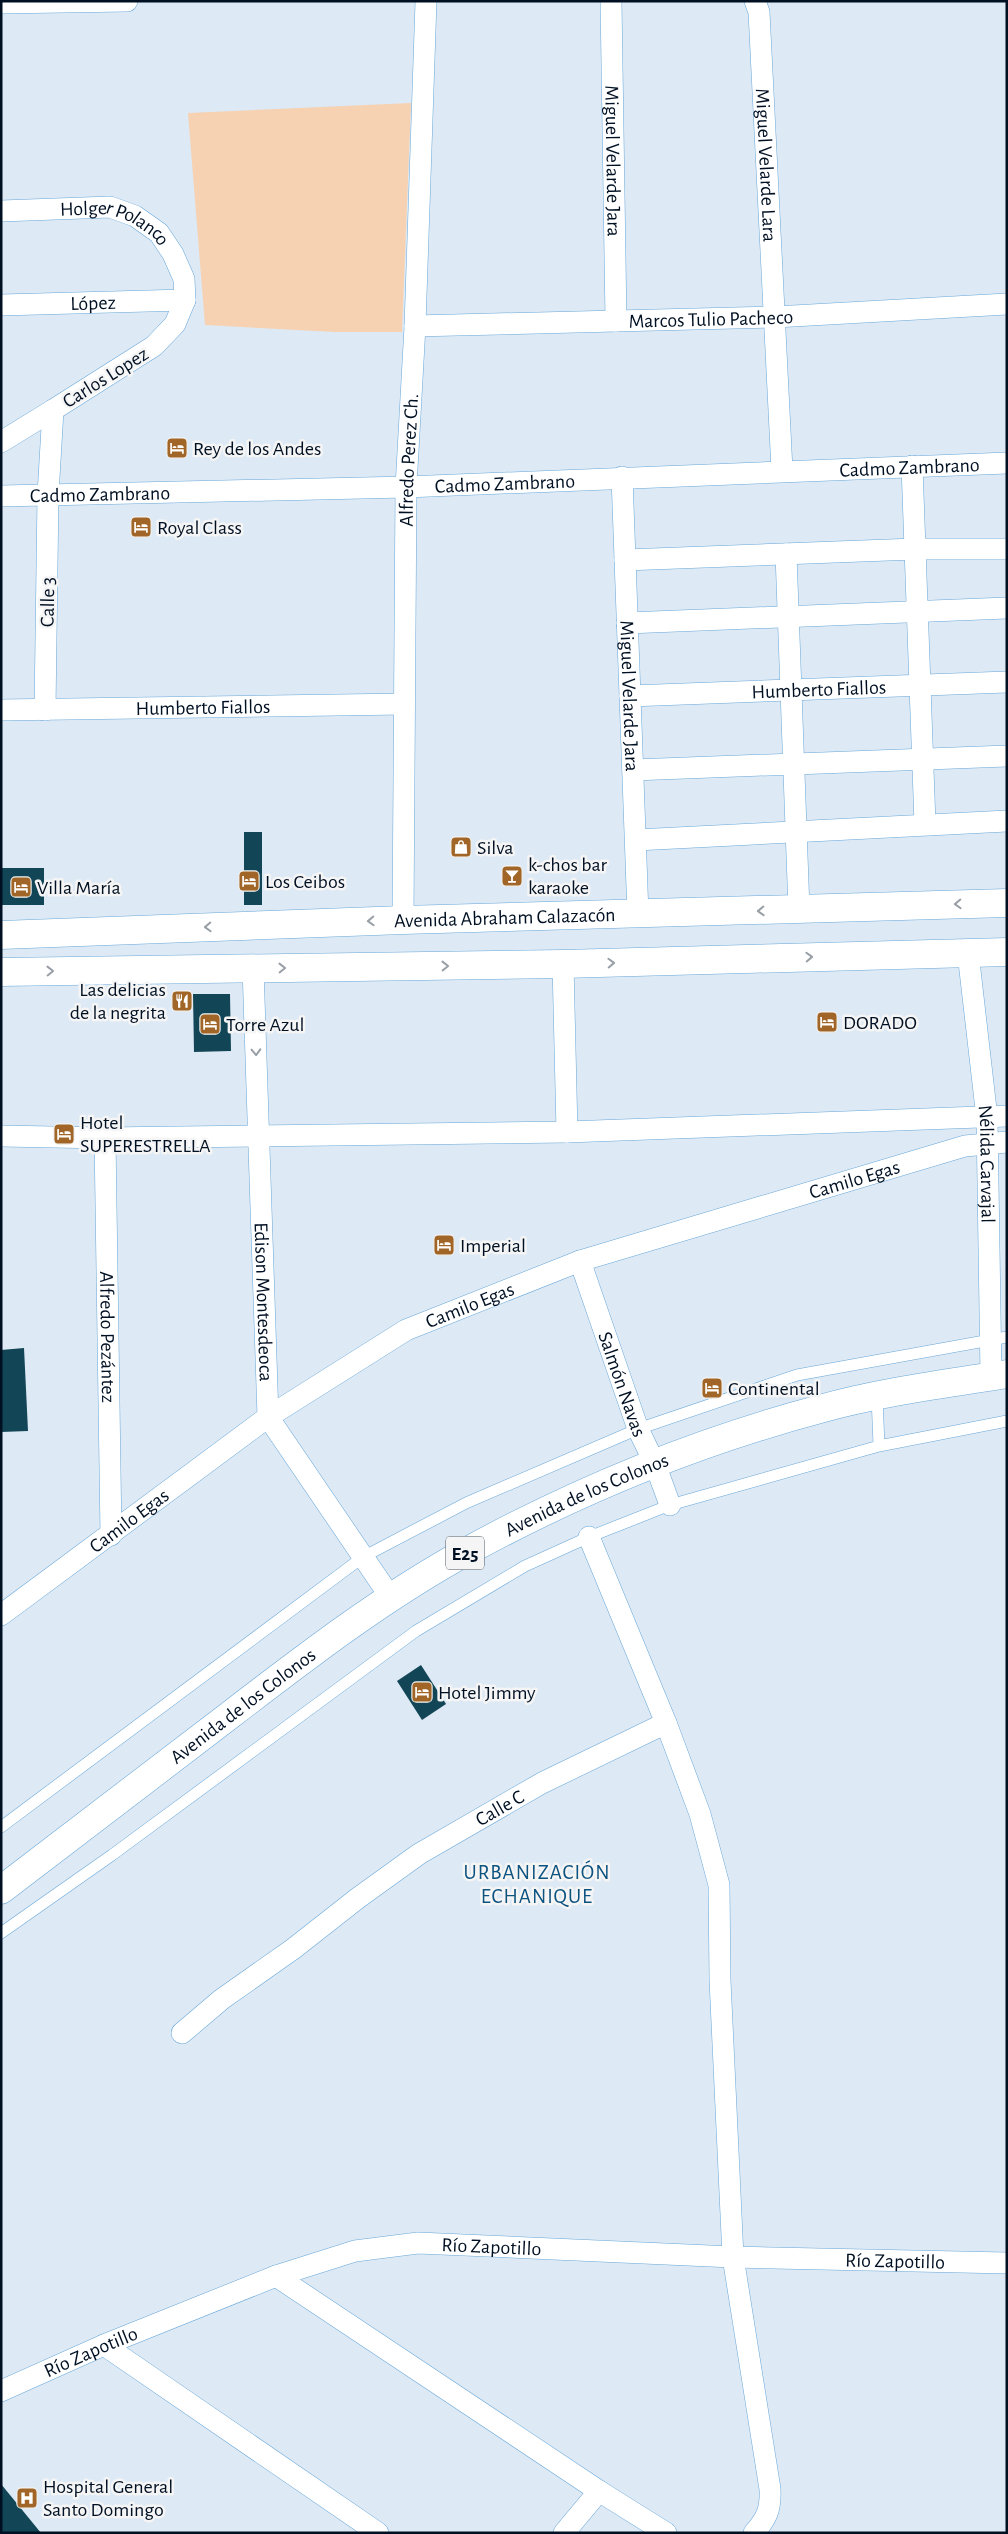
<svg xmlns="http://www.w3.org/2000/svg" width="1008" height="2534" viewBox="0 0 1008 2534" font-family="'Alegreya Sans',sans-serif">
<style>
.green{fill:#f6d2b2}
.building{fill:#124555}
.lines{fill:none;stroke-linecap:round;stroke-linejoin:round}
.lane-casing{stroke:#68a7d9;stroke-width:12}
.street-casing{stroke:#68a7d9;stroke-width:22}
.secondary-casing{stroke:#68a7d9;stroke-width:29}
.highway-casing{stroke:#68a7d9;stroke-width:29}
.lane{stroke:#fff;stroke-width:11}
.street{stroke:#fff;stroke-width:21}
.secondary{stroke:#fff;stroke-width:28}
.highway{stroke:#fff;stroke-width:28}
.oneway{stroke:#999fa7}
.labels{text-anchor:middle;stroke-width:5;stroke-linejoin:round;paint-order:stroke}
.shield{fill:#f5f5f5;stroke:#4a5562;stroke-width:1}
.shield-label{font-size:19px;font-weight:bold;fill:#001023}
.street-label{font-size:20px;fill:#001023;stroke:#f5f5f5}
.poi-label{font-size:20px;fill:#001023;stroke:#f5f5f5;text-anchor:start}
.neighbourhood-label{font-size:21px;letter-spacing:1px;fill:#0d5380;stroke:#f5f5f5}
</style>
<rect width="100%" height="100%" fill="#dde9f4"/>
<path class="green" d="M 411,103 L 402,332 L 335,332 L 205,325 L 188,113 Z"/>
<path class="building" d="M 244,832 L 262,832 L 262,905 L 244,905 Z
M 1,868 L 44,868 L 44,905 L 1,905 Z
M 193,994 L 230,994 L 231,1051 L 194,1052 Z
M 24,1348 L 28,1431 L 1,1432 L 1,1350 Z
M 421,1665 L 446,1704 L 422,1720 L 397,1681 Z
M 1,2484 L 41,2533 L 1,2533 Z"/>
<g class="lines">
<g class="lane-casing">
<path id="lane" d="M 877,1396 L 879,1446
M 1,1827 L 363,1557 L 466,1503 L 638,1429 L 797,1375 L 1007,1337
M 1,1933 L 112,1855 L 416,1631 L 525,1566 L 589,1537 L 670,1505 L 879,1446 L 1007,1421"/>
</g>
<g class="street-casing">
<g id="street">
<path id="s1" d="M 611,1 L 616,321"/>
<path id="s2" d="M 755,1 L 759,12 L 782,470"/>
<path d="M 1,3 L 127,1"/>
<path id="s3" d="M 1,211 L 110,207 L 135,216 L 159,233 L 173,254 L 184,279 L 185,300 L 175,324 L 154,346 L 53,410 L 48,495 L 45,710"/>
<path id="s4" d="M 1,305 L 185,300"/>
<path id="s5" d="M 415,326 L 775,317 L 1007,304"/>
<path d="M 1,442 L 53,410"/>
<path d="M 912,466 L 925,824"/>
<path id="s6" d="M 622,477 L 638,915"/>
<path id="s7" d="M 1,496 L 406,487 L 1007,463"/>
<path d="M 786,554 L 799,910"/>
<path d="M 625,560 L 915,549 L 1007,549"/>
<path d="M 627,623 L 1007,608"/>
<path id="s8" d="M 630,696 L 1007,682"/>
<path id="s9" d="M 1,710 L 404,704"/>
<path d="M 633,770 L 1007,756"/>
<path d="M 636,840 L 1007,821"/>
<path id="s10" d="M 403,920 L 406,487 L 415,326 L 426,1"/>
<path id="s11" d="M 968,953 L 987,1118 L 991,1376"/>
<path d="M 563,964 L 567,1132"/>
<path id="s12" d="M 253,968 L 268,1417 L 391,1598"/>
<path d="M 1,1136 L 105,1138 L 567,1132 L 1007,1116"/>
<path id="s13" d="M 105,1138 L 111,1535"/>
<path id="s14" d="M 580,1261 L 638,1429 L 655,1464 L 670,1505"/>
<path id="s15" d="M 1,1615 L 268,1417 L 406,1330 L 580,1261 L 965,1146 L 1007,1142"/>
<path d="M 666,1723 L 700,1814 L 719,1885 L 720,1980 L 733,2257 L 770,2489 C 771,2509 767,2518 754,2533"/>
<path id="s16" d="M 182,2033 L 222,1999 L 293,1949 L 358,1898 L 419,1854 L 542,1783 L 666,1723 L 589,1537"/>
<path d="M 276,2276 L 599,2491 L 666,2533"/>
<path d="M 104,2345 L 378,2533"/>
<path id="s17" d="M 1,2391 L 104,2345 L 276,2276 L 355,2251 L 418,2243 L 733,2257 L 1007,2263"/>
<path d="M 564,2533 L 599,2491"/>
</g>
</g>
<g class="secondary-casing">
<g id="secondary">
<path id="s18" d="M 1,935 L 403,920 L 1007,903"/>
<path d="M 1,972 L 563,964 L 1007,952"/>
</g>
</g>
<g class="highway-casing">
<g id="highway">
<path id="s19" d="M 1,1890 C 78,1831 154,1773 230,1715 C 308,1655 386,1595 473,1548 C 582,1489 700,1441 820,1409 C 881,1392 944,1384 1007,1374"/>
</g>
</g>
<use href="#lane" class="lane"/>
<use href="#street" class="street"/>
<use href="#secondary" class="secondary"/>
<use href="#highway" class="highway"/>
</g>
<defs><path id="oneway-chevron" d="M-2-3.5L2.5 0L-2 3.5" fill="none" stroke-width="1.6" stroke-linecap="round" stroke-linejoin="round" transform="scale(1.25)"/></defs>
<g class="oneway">
<use href="#oneway-chevron" transform="translate(958 904) rotate(178)"/>
<use href="#oneway-chevron" transform="translate(761 911) rotate(178)"/>
<use href="#oneway-chevron" transform="translate(371 921) rotate(178)"/>
<use href="#oneway-chevron" transform="translate(208 927) rotate(178)"/>
<use href="#oneway-chevron" transform="translate(809 957) rotate(-2)"/>
<use href="#oneway-chevron" transform="translate(611 963) rotate(-2)"/>
<use href="#oneway-chevron" transform="translate(445 966) rotate(-1)"/>
<use href="#oneway-chevron" transform="translate(282 968) rotate(-1)"/>
<use href="#oneway-chevron" transform="translate(50 971) rotate(-1)"/>
<use href="#oneway-chevron" transform="translate(256 1052) rotate(88)"/>
</g>
<defs>
<g id="hotel-square" transform="scale(1.125)"><rect x="-9" y="-9" width="18" height="18" rx="4" fill="#a16627" stroke="#f5f5f5"/><path d="M-6-4.5h1.5V1H6V5H4.5V3h-9V5H-6ZM-4 0a1.8 1.8 0 1 1 3.6 0ZM.5 0V-2.5h3Q6-2.5 6 0Z" fill="#fff"/></g>
<g id="shop-square" transform="scale(1.125)"><rect x="-9" y="-9" width="18" height="18" rx="4" fill="#a16627" stroke="#f5f5f5"/><path d="M-5-2.5h2.3a2.7 3.5 0 0 1 5.4 0H5L5.5 6h-11ZM-1.5-2.5h3a1.5 2.3 0 0 0-3 0Z" fill="#fff"/></g>
<g id="bar-square" transform="scale(1.125)"><rect x="-9" y="-9" width="18" height="18" rx="4" fill="#a16627" stroke="#f5f5f5"/><path d="M-6-5H6L.8 .8V4.5H3.5V6h-7V4.5H-.8V.8Z" fill="#fff"/></g>
<g id="restaurant-square" transform="scale(1.125)"><rect x="-9" y="-9" width="18" height="18" rx="4" fill="#a16627" stroke="#f5f5f5"/><path d="M-5-6h1v4h1v-4h1v4h1v-4h1v5L-1.5 .5V6h-2V.5L-5-1ZM5-6V6H3V1.5H1.5Q1.5-4 5-6Z" fill="#fff"/></g>
<g id="hospital-square" transform="scale(1.125)"><rect x="-9" y="-9" width="18" height="18" rx="4" fill="#a16627" stroke="#f5f5f5"/><path d="M-5-5h3v3.5h4V-5h3V5h-3V1.5h-4V5h-3Z" fill="#fff"/></g>
</defs>
<g fill-rule="evenodd">
<use href="#hotel-square" x="177" y="448"/>
<use href="#hotel-square" x="141" y="527"/>
<use href="#shop-square" x="461" y="847"/>
<use href="#bar-square" x="512" y="876"/>
<use href="#hotel-square" x="249" y="881"/>
<use href="#hotel-square" x="21" y="887"/>
<use href="#restaurant-square" x="182" y="1001"/>
<use href="#hotel-square" x="827" y="1022"/>
<use href="#hotel-square" x="210" y="1024"/>
<use href="#hotel-square" x="64" y="1134"/>
<use href="#hotel-square" x="444" y="1245"/>
<use href="#hotel-square" x="712" y="1388"/>
<use href="#hotel-square" x="422" y="1692"/>
<use href="#hospital-square" x="27" y="2498"/>
</g>
<g class="labels">
<rect class="shield" x="446" y="1536.5" width="38" height="33" rx="4"/>
<g class="shield-label">
<text x="465" y="1560">E25</text>
</g>
<g class="street-label">
<text dy="7" stroke="none"><textPath href="#s1" startOffset="160">Miguel Velarde Jara</textPath></text>
<text dy="7" stroke="none"><textPath href="#s2" startOffset="165">Miguel Velarde Lara</textPath></text>
<text dy="7" stroke="none"><textPath href="#s3" startOffset="118">Holger Polanco</textPath></text>
<text dy="7" stroke="none"><textPath href="#s4" startOffset="92">López</textPath></text>
<text dy="7" stroke="none"><textPath href="#s5" startOffset="296">Marcos Tulio Pacheco</textPath></text>
<text transform="translate(105 377) rotate(-32)" y="7">Carlos Lopez</text>
<text dy="7" stroke="none"><textPath href="#s10" startOffset="460">Alfredo Perez Ch.</textPath></text>
<text dy="7" stroke="none"><textPath href="#s7" startOffset="909">Cadmo Zambrano</textPath></text>
<text dy="7" stroke="none"><textPath href="#s7" startOffset="504">Cadmo Zambrano</textPath></text>
<text dy="7" stroke="none"><textPath href="#s7" startOffset="99">Cadmo Zambrano</textPath></text>
<text transform="translate(47 602) rotate(-89)" y="7">Calle 3</text>
<text dy="7" stroke="none"><textPath href="#s8" startOffset="189">Humberto Fiallos</textPath></text>
<text dy="7" stroke="none"><textPath href="#s6" startOffset="219">Miguel Velarde Jara</textPath></text>
<text dy="7" stroke="none"><textPath href="#s9" startOffset="202">Humberto Fiallos</textPath></text>
<text dy="7" stroke="none"><textPath href="#s18" startOffset="504">Avenida Abraham Calazacón</textPath></text>
<text dy="7" stroke="none"><textPath href="#s11" startOffset="212">Nélida Carvajal</textPath></text>
<text dy="7" stroke="none"><textPath href="#s15" startOffset="969">Camilo Egas</textPath></text>
<text dy="7" stroke="none"><textPath href="#s12" startOffset="334">Edison Montesdeoca</textPath></text>
<text dy="7" stroke="none"><textPath href="#s15" startOffset="564">Camilo Egas</textPath></text>
<text dy="7" stroke="none"><textPath href="#s13" startOffset="199">Alfredo Pezántez</textPath></text>
<text dy="7" stroke="none"><textPath href="#s14" startOffset="130">Salmón Navas</textPath></text>
<text dy="7" stroke="none"><textPath href="#s19" startOffset="709">Avenida de los Colonos</textPath></text>
<text dy="7" stroke="none"><textPath href="#s15" startOffset="159">Camilo Egas</textPath></text>
<text dy="7" stroke="none"><textPath href="#s19" startOffset="304">Avenida de los Colonos</textPath></text>
<text dy="7" stroke="none"><textPath href="#s16" startOffset="390">Calle C</textPath></text>
<text dy="7" stroke="none"><textPath href="#s17" startOffset="518">Río Zapotillo</textPath></text>
<text dy="7" stroke="none"><textPath href="#s17" startOffset="922">Río Zapotillo</textPath></text>
<text dy="7" stroke="none"><textPath href="#s17" startOffset="98">Río Zapotillo</textPath></text>
</g>
<g class="poi-label">
<text x="193" y="455">Rey de los Andes</text>
<text x="157" y="534">Royal Class</text>
<text x="477" y="854">Silva</text>
<text x="528" y="871">k-chos bar<tspan x="528" dy="23">karaoke</tspan></text>
<text x="265" y="888">Los Ceibos</text>
<text x="37" y="894">Villa María</text>
<text x="166" y="996" text-anchor="end">Las delicias<tspan x="166" dy="23">de la negrita</tspan></text>
<text x="843" y="1029">DORADO</text>
<text x="226" y="1031">Torre Azul</text>
<text x="80" y="1129">Hotel<tspan x="80" dy="23">SUPERESTRELLA</tspan></text>
<text x="460" y="1252">Imperial</text>
<text x="728" y="1395">Continental</text>
<text x="438" y="1699">Hotel Jimmy</text>
<text x="43" y="2493">Hospital General<tspan x="43" dy="23">Santo Domingo</tspan></text>
</g>
<g class="neighbourhood-label">
<text x="537" y="1879">URBANIZACIÓN<tspan x="537" dy="24">ECHANIQUE</tspan></text>
</g>
</g>
<rect width="1008" height="2534" fill="none" stroke="#001023" stroke-width="5"/>
</svg>
